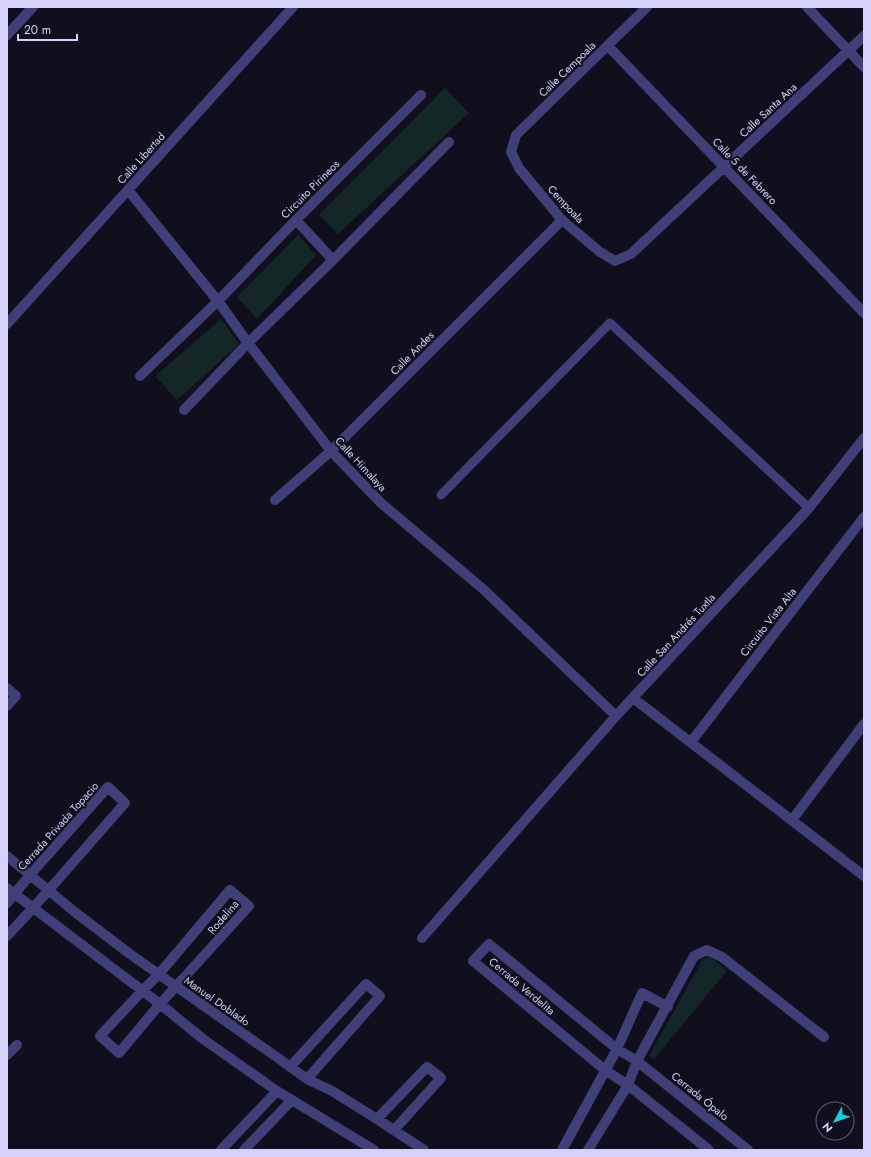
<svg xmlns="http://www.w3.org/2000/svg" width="871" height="1157" viewBox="0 0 871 1157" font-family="Jost,sans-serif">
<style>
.green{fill:#122726}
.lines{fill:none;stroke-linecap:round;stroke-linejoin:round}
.lane{stroke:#413f77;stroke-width:9}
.street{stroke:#413f77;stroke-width:10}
.labels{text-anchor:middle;stroke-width:4;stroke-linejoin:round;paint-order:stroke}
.street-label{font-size:11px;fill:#d5d1f9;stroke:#110f1e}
</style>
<rect width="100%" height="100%" fill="#110f1e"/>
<path class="green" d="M 445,88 L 469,113 L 338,234 L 319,215 Z
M 298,235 L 316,255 L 257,319 L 237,297 Z
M 221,319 L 239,344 L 177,400 L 155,376 Z
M 710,956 L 727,971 L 654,1059 L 649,1056 L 703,959 Z"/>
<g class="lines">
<path class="lane" d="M 441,495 L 610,323 L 809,508"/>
<path class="street" d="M 647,7 L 516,135 L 511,152 L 519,168 L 562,220 L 600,252 L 615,261 L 631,254 L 864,36
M 807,7 L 864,67
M 7,35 L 33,7
M 608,46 L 864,313
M 128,190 L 218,301 L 248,343 L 331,451 L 381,503 L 483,589 L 616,716
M 296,220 L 333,260
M 7,324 L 293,7
M 140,376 L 218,301 L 296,220 L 421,95
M 184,410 L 248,343 L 333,260 L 449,142
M 275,500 L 331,451 L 562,220
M 7,688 L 16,696 L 7,706
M 633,698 L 864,876
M 691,742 L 864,517
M 792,820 L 864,724
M 7,856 L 76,913 L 130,954 L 278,1058 L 307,1079 L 332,1091 L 377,1119 L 424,1150
M 7,888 L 160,1004 L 203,1039 L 277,1091 L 374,1150
M 230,890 L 249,906 L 160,1004 L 119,1053 L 100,1036 L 142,991 L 159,974 Z
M 7,903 L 30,875 L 108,787 L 125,803 L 33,908 L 7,936
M 422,938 L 616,716 L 809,508 L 864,438
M 7,1055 L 17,1045
M 290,1067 L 366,984 L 380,996 L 307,1079
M 377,1119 L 427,1067 L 441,1078 L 394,1130
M 221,1150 L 277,1091
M 244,1150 L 292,1100
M 562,1150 L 617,1049 L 642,993 L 668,1007
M 588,1150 L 628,1085 L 637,1061 L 694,956 L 707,950 L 722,957 L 824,1037
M 709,1150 L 628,1085 L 605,1070 L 473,961 L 489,944 L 617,1049 L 637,1061 L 748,1150"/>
</g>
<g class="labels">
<g class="street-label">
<text transform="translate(567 69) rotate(-44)" y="4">Calle Cempoala</text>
<text transform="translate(768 110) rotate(-43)" y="4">Calle Santa Ana</text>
<text transform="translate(141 158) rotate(-48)" y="4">Calle Libertad</text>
<text transform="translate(745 171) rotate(46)" y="4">Calle 5 de Febrero</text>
<text transform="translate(310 189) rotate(-45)" y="4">Circuito Pirineos</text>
<text transform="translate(566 204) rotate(47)" y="4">Cempoala</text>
<text transform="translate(412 353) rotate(-45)" y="4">Calle Andes</text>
<text transform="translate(361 464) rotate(47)" y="4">Calle Himalaya</text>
<text transform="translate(768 622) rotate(-52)" y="4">Circuito Vista Alta</text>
<text transform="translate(676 635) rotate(-47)" y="4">Calle San Andrés Tuxtla</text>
<text transform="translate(58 826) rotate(-48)" y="4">Cerrada Privada Topacio</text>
<text transform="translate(223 917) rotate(-49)" y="4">Rodelina</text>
<text transform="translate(522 986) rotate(40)" y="4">Cerrada Verdelita</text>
<text transform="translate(217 1001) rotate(35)" y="4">Manuel Doblado</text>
<text transform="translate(700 1096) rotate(39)" y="4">Cerrada Ópalo</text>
</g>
</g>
<rect width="871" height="1157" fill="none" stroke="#d5d1f9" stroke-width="16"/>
<g transform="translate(835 1121) rotate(230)"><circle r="19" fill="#110f1e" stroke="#5f5d76"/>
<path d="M0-3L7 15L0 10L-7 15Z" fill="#1bcbdc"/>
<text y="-6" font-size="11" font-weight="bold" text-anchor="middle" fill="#d5d1f9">N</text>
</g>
<path d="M18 34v6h59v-6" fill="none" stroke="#d5d1f9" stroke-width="2"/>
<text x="24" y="34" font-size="12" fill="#d5d1f9" stroke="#110f1e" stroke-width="3" paint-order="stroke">20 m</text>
</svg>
